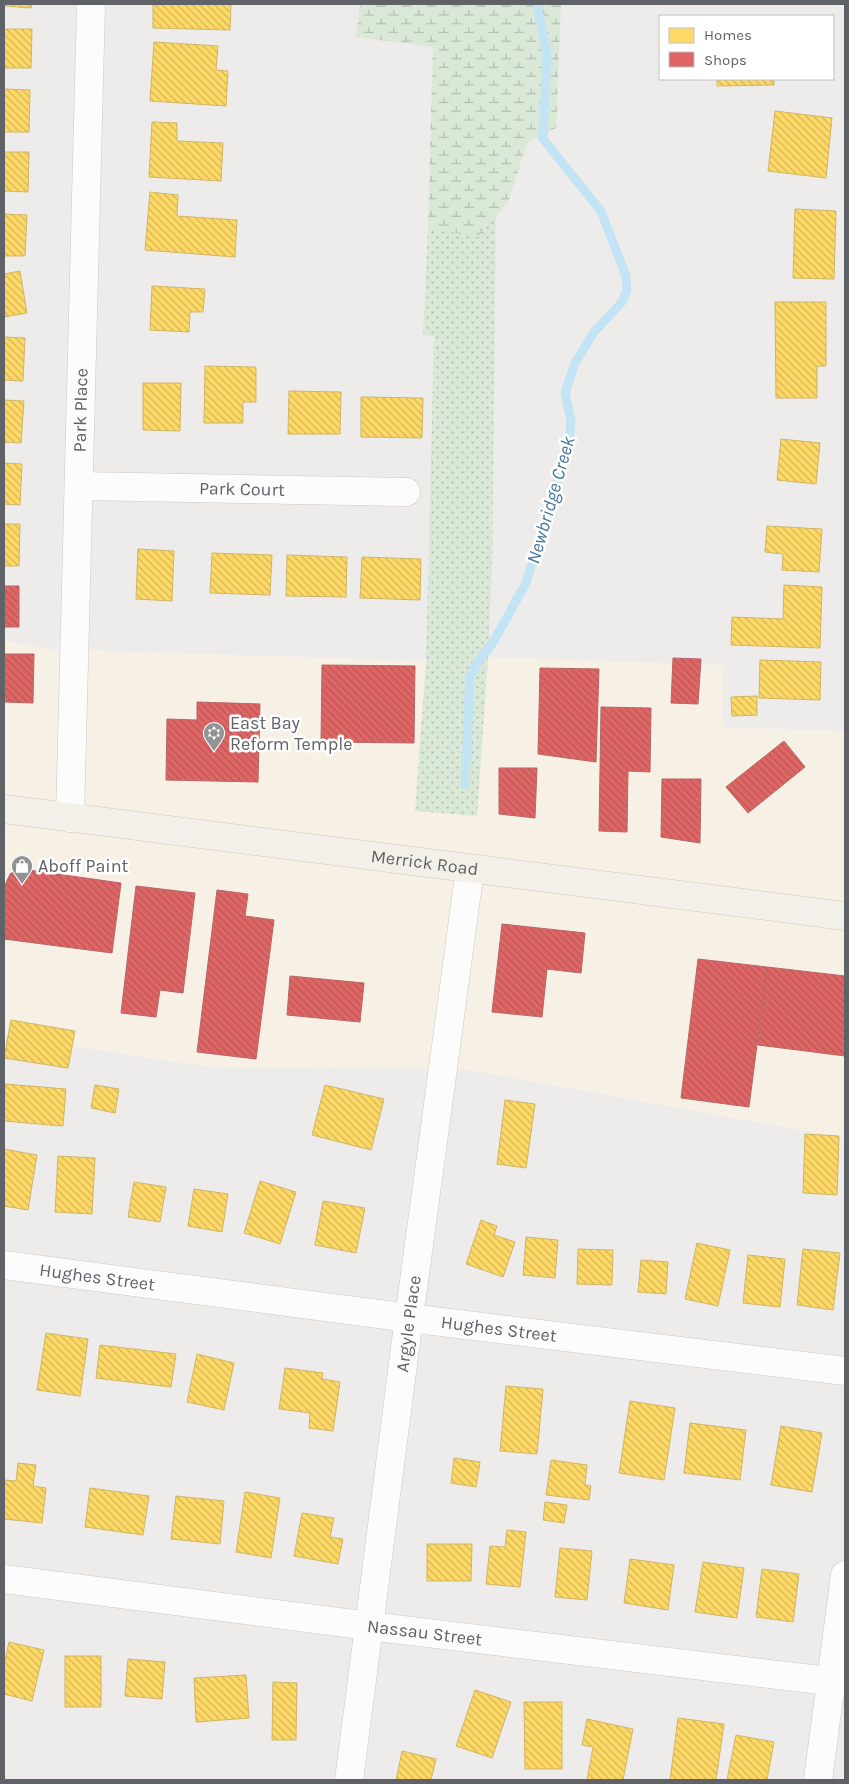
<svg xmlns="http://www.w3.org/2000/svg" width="849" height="1784" viewBox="0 0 849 1784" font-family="Karla,sans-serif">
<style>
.commercial{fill:#f6f0e5}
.grass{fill:url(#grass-dots)}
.wetland{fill:url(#wetland-marsh)}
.homes{fill:url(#homes-back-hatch);stroke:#cfb666}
.shops{fill:url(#shops-back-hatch);stroke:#b96566}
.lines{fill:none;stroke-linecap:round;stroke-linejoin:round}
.stream{stroke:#c2e4f4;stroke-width:9}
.street-casing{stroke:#cbcaca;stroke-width:29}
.primary-casing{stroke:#d4c9ba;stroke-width:29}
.street{stroke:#fcfcfc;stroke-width:28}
.primary{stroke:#f3f0ea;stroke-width:28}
.labels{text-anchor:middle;stroke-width:5;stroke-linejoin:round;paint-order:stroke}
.street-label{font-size:18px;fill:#5f6367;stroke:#fff}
.poi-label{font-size:18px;fill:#5f6367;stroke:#fff;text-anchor:start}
.water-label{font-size:19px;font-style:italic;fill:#45779a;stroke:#fff}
</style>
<defs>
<pattern id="grass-dots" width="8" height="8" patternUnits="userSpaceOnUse" patternTransform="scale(1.25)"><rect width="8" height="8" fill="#dae8d7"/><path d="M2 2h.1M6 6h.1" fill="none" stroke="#b4c0b2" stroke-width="1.8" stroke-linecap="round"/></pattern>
<pattern id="wetland-marsh" width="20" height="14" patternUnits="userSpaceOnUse" patternTransform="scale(1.25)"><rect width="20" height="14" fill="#dae8d7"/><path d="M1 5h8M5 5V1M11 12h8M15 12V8" fill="none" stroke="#b4c0b2"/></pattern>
<pattern id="homes-back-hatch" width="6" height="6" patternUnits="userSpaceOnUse" patternTransform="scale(1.25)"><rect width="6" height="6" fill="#ffd966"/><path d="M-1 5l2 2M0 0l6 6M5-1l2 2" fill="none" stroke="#d2b458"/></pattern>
<pattern id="shops-back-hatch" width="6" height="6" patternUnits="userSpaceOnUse" patternTransform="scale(1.25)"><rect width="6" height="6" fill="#e06666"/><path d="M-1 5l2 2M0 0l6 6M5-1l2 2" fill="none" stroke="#b95858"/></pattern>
</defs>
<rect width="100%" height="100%" fill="#eeecea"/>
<path class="commercial" d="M 4,641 L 49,649 L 426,661 L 488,657 L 723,665 L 723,727 L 845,731 L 845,1138 L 462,1069 L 215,1068 L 4,1036 Z"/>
<path class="grass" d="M 496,215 L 492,567 L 488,657 L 477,816 L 415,811 L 426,661 L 434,336 L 423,335 L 428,228 L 478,236 Z"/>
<path class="wetland" d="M 360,4 L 561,4 L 556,128 L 527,143 L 508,202 L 478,237 L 428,228 L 433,47 L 356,37 Z"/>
<path class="homes" d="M 4,4 L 32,4 L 31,8 L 4,6 Z
M 153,4 L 231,4 L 230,30 L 153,28 Z
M 4,29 L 32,29 L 31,68 L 4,68 Z
M 154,42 L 218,46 L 216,70 L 228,71 L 226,106 L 150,101 Z
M 717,79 L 774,79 L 774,85 L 717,86 Z
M 4,89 L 30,90 L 29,132 L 4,132 Z
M 775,111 L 832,118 L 826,178 L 768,171 Z
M 152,122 L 177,123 L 177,141 L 223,143 L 221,181 L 149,177 Z
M 4,152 L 29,152 L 28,192 L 4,191 Z
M 150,192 L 178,195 L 177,216 L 237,220 L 235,257 L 145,250 Z
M 795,209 L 836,211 L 834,279 L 793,278 Z
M 4,214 L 27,215 L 25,256 L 4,256 Z
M 20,271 L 27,313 L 4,317 L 4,274 Z
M 152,286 L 205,289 L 203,312 L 190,312 L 189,332 L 150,330 Z
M 775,302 L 826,302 L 826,366 L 817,366 L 817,398 L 776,398 Z
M 4,337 L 25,338 L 23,381 L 4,380 Z
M 205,366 L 256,367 L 256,402 L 243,402 L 243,423 L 204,423 Z
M 143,383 L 181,383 L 180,431 L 143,430 Z
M 289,391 L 341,392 L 340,434 L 288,434 Z
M 361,397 L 423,398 L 422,438 L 361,437 Z
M 4,400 L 24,401 L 21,443 L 4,442 Z
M 781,439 L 820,443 L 816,484 L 777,480 Z
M 4,463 L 22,464 L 20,505 L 4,504 Z
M 4,524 L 20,524 L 19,566 L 4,566 Z
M 767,526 L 822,529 L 819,572 L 782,570 L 783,554 L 765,552 Z
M 138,549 L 174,551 L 172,601 L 136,599 Z
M 212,553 L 272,555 L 270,595 L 210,593 Z
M 287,555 L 347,557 L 346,597 L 286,596 Z
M 362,557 L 421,559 L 420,600 L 360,598 Z
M 784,585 L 822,587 L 820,648 L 731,645 L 732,617 L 783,619 Z
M 760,660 L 821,662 L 820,700 L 759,698 Z
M 757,696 L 757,715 L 732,716 L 731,697 Z
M 11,1020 L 75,1031 L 68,1068 L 4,1058 Z
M 5,1084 L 66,1089 L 63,1126 L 4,1121 Z
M 95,1085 L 119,1089 L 115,1113 L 91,1108 Z
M 325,1085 L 384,1099 L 371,1150 L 312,1135 Z
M 505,1100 L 535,1104 L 526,1168 L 497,1164 Z
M 805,1134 L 839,1136 L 837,1195 L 803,1193 Z
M 4,1149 L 37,1155 L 28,1210 L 4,1206 Z
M 58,1156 L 95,1158 L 92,1214 L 55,1212 Z
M 260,1181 L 296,1192 L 280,1244 L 244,1233 Z
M 134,1182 L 166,1187 L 160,1222 L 128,1217 Z
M 194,1189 L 228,1194 L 222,1232 L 188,1226 Z
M 323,1201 L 365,1208 L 356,1253 L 315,1245 Z
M 481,1220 L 497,1226 L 494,1235 L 515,1242 L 503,1277 L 466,1264 Z
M 526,1237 L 558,1240 L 555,1278 L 523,1275 Z
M 697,1243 L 730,1250 L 718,1306 L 685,1299 Z
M 578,1249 L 613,1250 L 612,1285 L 577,1284 Z
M 803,1249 L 840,1253 L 833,1310 L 797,1305 Z
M 748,1255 L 785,1259 L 780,1307 L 743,1303 Z
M 641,1260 L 668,1262 L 666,1294 L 638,1292 Z
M 46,1333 L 88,1339 L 80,1396 L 37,1390 Z
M 100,1345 L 176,1354 L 171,1387 L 96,1378 Z
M 197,1354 L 234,1363 L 224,1410 L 187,1402 Z
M 285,1368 L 323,1373 L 322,1379 L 340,1382 L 333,1431 L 309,1428 L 310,1413 L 279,1409 Z
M 506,1386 L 543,1389 L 537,1454 L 500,1451 Z
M 630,1401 L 675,1408 L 664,1480 L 619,1473 Z
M 690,1423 L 746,1430 L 740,1480 L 684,1473 Z
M 781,1426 L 822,1433 L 812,1492 L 771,1485 Z
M 454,1458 L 480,1462 L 476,1487 L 451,1483 Z
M 551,1460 L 587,1465 L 585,1485 L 591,1486 L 589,1500 L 546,1495 Z
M 18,1463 L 36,1465 L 33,1486 L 46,1488 L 42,1523 L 4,1519 L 4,1480 L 16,1481 Z
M 90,1488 L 149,1496 L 143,1535 L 85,1527 Z
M 245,1492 L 280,1498 L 271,1558 L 236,1552 Z
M 176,1496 L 224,1501 L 220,1544 L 171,1539 Z
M 545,1502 L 567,1505 L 564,1523 L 543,1520 Z
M 302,1513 L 334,1518 L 330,1537 L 343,1539 L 338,1564 L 294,1556 Z
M 507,1530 L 526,1532 L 520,1587 L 486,1584 L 490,1546 L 505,1547 Z
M 427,1544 L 472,1544 L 471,1581 L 427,1581 Z
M 560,1548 L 592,1551 L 587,1600 L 555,1597 Z
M 630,1559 L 674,1565 L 668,1610 L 624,1603 Z
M 703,1562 L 744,1568 L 737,1618 L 695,1612 Z
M 762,1569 L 799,1574 L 793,1622 L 756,1617 Z
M 9,1642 L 44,1650 L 32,1701 L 4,1694 L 4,1665 Z
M 65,1656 L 101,1656 L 101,1707 L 65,1707 Z
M 128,1659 L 165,1662 L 162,1699 L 125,1696 Z
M 246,1675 L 249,1718 L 196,1722 L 194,1678 Z
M 273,1682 L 297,1683 L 296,1740 L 272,1740 Z
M 475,1690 L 511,1702 L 492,1758 L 456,1746 Z
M 524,1702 L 562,1702 L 562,1769 L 525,1769 Z
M 678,1718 L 724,1724 L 716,1780 L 670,1780 Z
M 587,1719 L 633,1729 L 623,1780 L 587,1780 L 593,1747 L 582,1745 Z
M 736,1735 L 774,1742 L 767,1780 L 727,1780 Z
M 402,1751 L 436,1759 L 431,1780 L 396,1780 Z"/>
<path class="shops" d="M 4,586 L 19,586 L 19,627 L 4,627 Z
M 4,654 L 34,654 L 33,703 L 4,702 Z
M 673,658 L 701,659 L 698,704 L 671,703 Z
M 322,665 L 415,666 L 414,743 L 321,742 Z
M 540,668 L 599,669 L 596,762 L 538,754 Z
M 197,702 L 260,704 L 258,782 L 166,780 L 167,719 L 197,720 Z
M 601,707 L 651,708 L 650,772 L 628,771 L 627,832 L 599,831 Z
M 784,741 L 805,767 L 748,813 L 726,787 Z
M 499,768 L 537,768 L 535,818 L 499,814 Z
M 662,779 L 701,779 L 700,843 L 661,837 Z
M 21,869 L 121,883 L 112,953 L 4,939 L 4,899 L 5,885 L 10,874 L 15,871 Z
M 136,886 L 195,893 L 183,993 L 160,990 L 156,1017 L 121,1013 Z
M 217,890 L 248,894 L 245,916 L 274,920 L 256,1059 L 197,1052 Z
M 502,924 L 585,933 L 581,973 L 547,969 L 542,1017 L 492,1012 Z
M 698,959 L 767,967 L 749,1107 L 681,1098 Z
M 767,967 L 845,976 L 845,1056 L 758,1045 Z
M 290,976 L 364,983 L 360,1022 L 287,1015 Z"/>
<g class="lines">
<path class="stream" d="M 465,785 L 470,676 L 477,663 L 492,644 L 526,583 L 569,444 L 571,421 L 565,393 L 575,363 L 594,332 L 622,302 L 627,290 L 626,276 L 601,211 L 543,139 L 547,54 L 537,4"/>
<g class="street-casing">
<g id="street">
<path id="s1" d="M 80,486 L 406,492"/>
<path id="s2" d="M 70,818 L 91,4"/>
<path id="s3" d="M 4,1265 L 409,1318 L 845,1371"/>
<path id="s4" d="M 4,1579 L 369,1626 L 845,1683"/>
<path id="s5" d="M 349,1780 L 409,1318 L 470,869"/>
<path d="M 818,1780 L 845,1575"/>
</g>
</g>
<g class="primary-casing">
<g id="primary">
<path id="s6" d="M 4,809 L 845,916"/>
</g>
</g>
<use href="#street" class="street"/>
<use href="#primary" class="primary"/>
</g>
<defs>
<g id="synagogue-pin" transform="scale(1.125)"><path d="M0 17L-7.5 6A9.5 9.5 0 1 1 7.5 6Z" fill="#919395" stroke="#fff"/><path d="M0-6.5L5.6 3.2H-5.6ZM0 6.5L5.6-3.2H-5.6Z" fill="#fff"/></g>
<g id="shop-pin" transform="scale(1.125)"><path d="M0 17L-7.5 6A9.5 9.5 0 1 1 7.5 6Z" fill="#919395" stroke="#fff"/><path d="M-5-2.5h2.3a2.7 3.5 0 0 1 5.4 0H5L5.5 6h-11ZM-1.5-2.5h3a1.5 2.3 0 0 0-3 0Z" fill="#fff"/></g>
</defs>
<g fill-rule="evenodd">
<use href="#synagogue-pin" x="214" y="733"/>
<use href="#shop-pin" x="22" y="866"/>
</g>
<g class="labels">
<g class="street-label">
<text dy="6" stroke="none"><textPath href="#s2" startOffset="408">Park Place</textPath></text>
<text dy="6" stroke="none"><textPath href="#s1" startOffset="162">Park Court</textPath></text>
<text dy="6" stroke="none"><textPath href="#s6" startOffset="424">Merrick Road</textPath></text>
<text dy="6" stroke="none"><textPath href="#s3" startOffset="94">Hughes Street</textPath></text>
<text dy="6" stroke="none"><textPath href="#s5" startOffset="460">Argyle Place</textPath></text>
<text dy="6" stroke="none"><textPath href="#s3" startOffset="499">Hughes Street</textPath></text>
<text dy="6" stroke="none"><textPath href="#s4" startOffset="424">Nassau Street</textPath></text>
</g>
<g class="poi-label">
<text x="230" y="729">East Bay<tspan x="230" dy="21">Reform Temple</tspan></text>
<text x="38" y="872">Aboff Paint</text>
</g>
<g class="water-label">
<text transform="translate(550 500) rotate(-74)" y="7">Newbridge Creek</text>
</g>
</g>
<rect width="849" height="1784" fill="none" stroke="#5f6367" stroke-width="10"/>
<rect x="659" y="15" width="175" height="65" fill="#ffffff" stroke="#bfc1c2"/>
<rect x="669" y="28" width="25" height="15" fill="#ffd966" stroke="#bfc1c2"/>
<text x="704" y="40" font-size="15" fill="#5f6367">Homes</text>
<rect x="669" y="52" width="25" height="15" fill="#e06666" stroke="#bfc1c2"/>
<text x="704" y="65" font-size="15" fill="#5f6367">Shops</text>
</svg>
